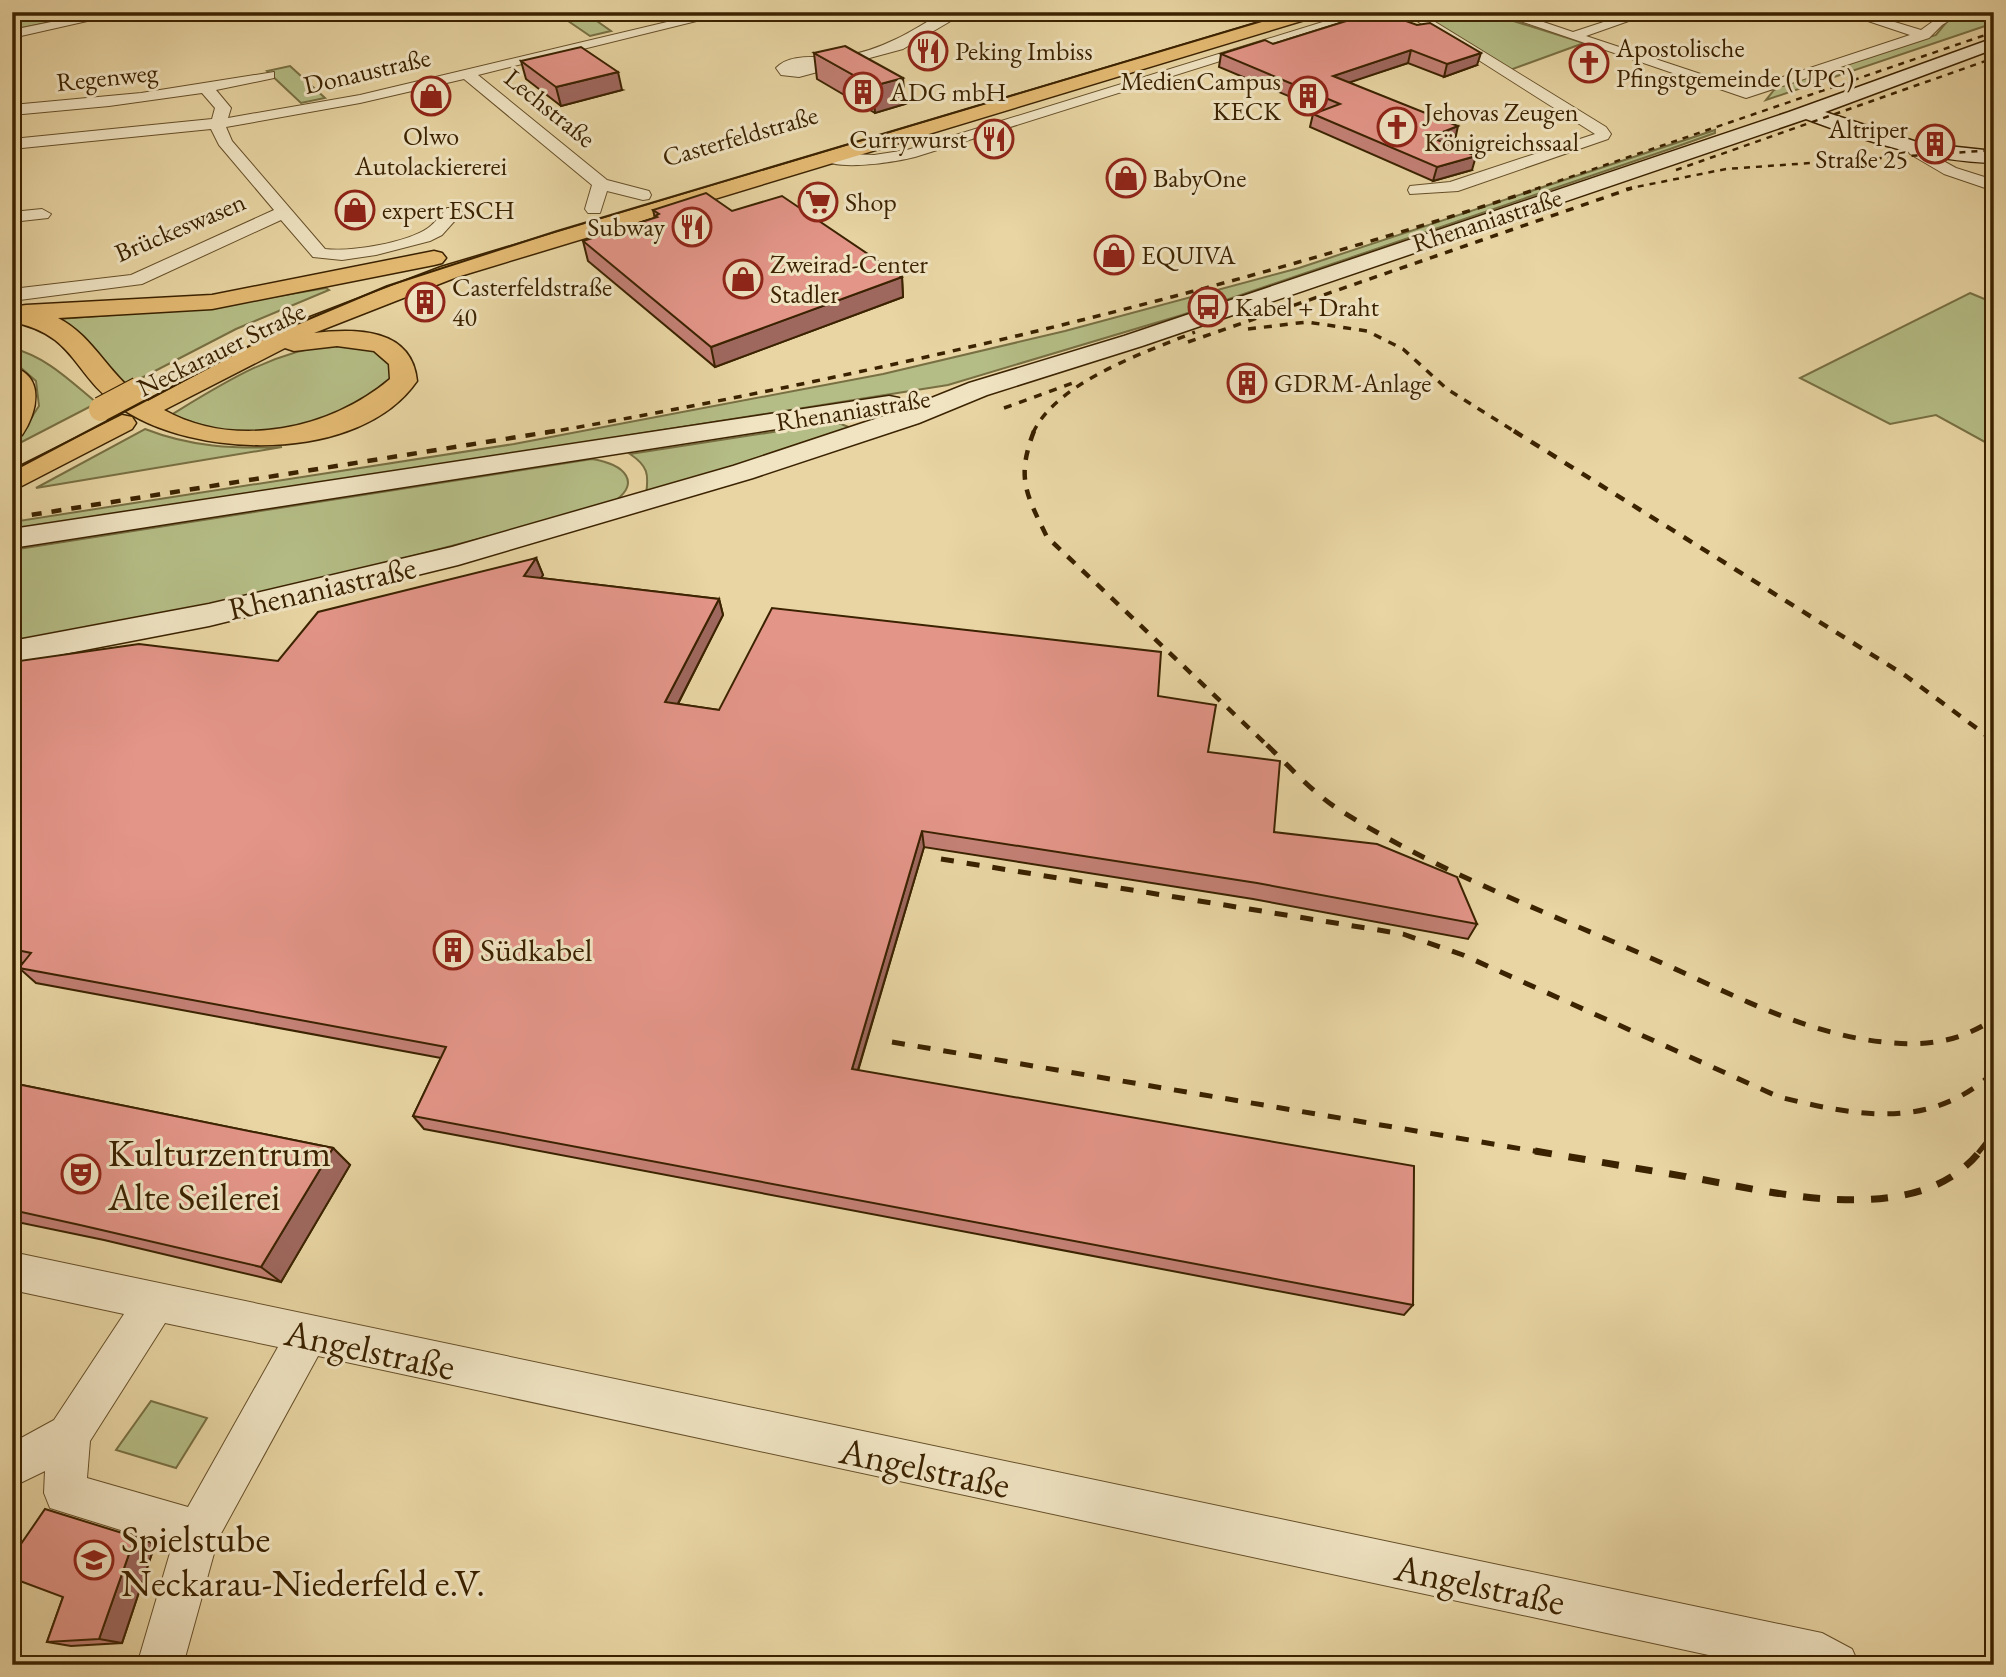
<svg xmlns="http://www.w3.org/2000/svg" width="2006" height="1677" font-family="'EB Garamond',serif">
	<rect width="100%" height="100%" fill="#e8d5a3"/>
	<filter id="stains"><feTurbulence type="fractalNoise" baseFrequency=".00286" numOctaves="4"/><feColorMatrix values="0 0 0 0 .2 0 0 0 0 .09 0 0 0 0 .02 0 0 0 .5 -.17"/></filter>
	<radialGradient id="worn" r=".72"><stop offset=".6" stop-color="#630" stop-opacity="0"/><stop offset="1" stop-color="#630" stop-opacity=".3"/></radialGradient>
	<!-- green -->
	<g fill="#b5bd86" stroke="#787043" stroke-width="2">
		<path d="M12,12H103L12,30Z"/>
		<path d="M555,12H584L611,31L590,36Z"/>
		<path d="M1416,12H1485L1584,43L1510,70Z"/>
		<path d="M1970,12H1994V23L1766,100L1774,90L1786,84L1936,35L1949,19Z"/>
		<path d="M290,66L325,98L301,103L267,71Z"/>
		<path d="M1715,130V133L1670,149L1182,315L948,385L12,533V522L514,444L883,374L1065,331L1299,268Z"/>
		<path d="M326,288L329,290L236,329L126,386L111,375L66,323L59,319L214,307Z"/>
		<path d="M1970,293L1994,303V447L1936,415L1890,424L1800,378Z"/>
		<path d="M337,344L373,348L388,357L394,383L346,419L258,434L217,430L171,415C225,382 273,351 337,344Z"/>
		<path d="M12,348C47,357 70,381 97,403L12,447L39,406L36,381L12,360Z"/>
		<path d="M831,420L851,428L646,495C649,474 648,466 630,454L779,431Z"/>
		<path d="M145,429C191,447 234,449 282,447L36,488Z"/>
		<path d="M592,459C624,464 645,483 609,505L274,592L12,645V550Z"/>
		<path d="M151,1401L207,1418L176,1468L116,1450Z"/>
	</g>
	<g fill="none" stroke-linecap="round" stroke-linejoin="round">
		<defs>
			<g id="street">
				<path d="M100,12H127L12,38V30Z"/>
				<path d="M709,12H733L478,75L607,180L649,191L651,195L649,199L643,200L607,191L600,213H588L585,209L592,185L464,79L360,103L226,127L232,141L325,249C351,252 406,243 428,228C435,223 441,215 447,208H459L462,212L459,216L442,235L430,241L376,255L342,260L313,257L281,220L142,284L12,301V289L131,275L274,210L219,145L211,129L12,149V139L212,119L215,108L202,93L109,106L12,115V105L141,93L274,72V78L216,90L231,108L228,118L360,95Z"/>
				<path d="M943,12H966L903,49L799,77L781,75L776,68C792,51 823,60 844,56C882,50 911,32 943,12Z"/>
				<path d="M1355,12H1376L915,157C895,162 835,172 821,158L829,153L874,155L907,150Z"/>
				<path d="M1403,12H1419L1606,127L1611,134L1608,139L1458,191L1410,194L1408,190L1410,186L1450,182L1595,134Z"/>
				<path d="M1494,12H1514L1573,32L1634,12H1654L1586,36L1746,89L1910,35L1841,12H1862L1921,30L1946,12H1963L1942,25L1929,38L1746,98Z"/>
				<path d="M1916,146L1956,168L1994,180V191L1944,174L1910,154L1908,151Z"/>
				<path d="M42,209L51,214L48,218L12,222V212Z"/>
				<path d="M12,1252L1822,1633L1852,1649L1859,1665H1755L318,1356L218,1539L183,1665H137L172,1546L50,1508L44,1493L45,1471L12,1487V1443L54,1420L124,1314L12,1290ZM165,1323L278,1347L188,1507L87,1478L90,1441Z"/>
			</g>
			<g id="secondary">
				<path d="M1994,38V49L1825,112L1920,143L1994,151V163C1927,161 1868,142 1806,119L1142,346L987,395L919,423L753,478L458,565L209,626L12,664V641L209,604L452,547L733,466L899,411L969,383L1124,336L1789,112Z"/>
				<path d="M889,396L899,398L903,404L899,410L12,548V529Z"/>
			</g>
			<g id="primary">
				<path d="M1293,12H1320L1318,16L457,277L314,333C356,328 412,328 417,381C360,464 192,460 118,406C73,374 75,334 12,322V307L26,305L212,295L434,251L442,253L446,258L442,263L434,265L212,309L58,318C95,336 111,381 148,401L292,324L441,267ZM337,346L374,351L389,364L390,379C331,429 236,450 164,410L285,348L294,351Z"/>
				<path d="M12,367C46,376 37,413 22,435L12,437Z"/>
				<path d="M122,415L132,417L136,423L132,429L12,491V470Z"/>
			</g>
		</defs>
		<!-- street casing -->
		<use href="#street" stroke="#664f29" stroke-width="2"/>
		<!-- secondary casing -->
		<use href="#secondary" stroke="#3b2200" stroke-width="3"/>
		<!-- primary casing -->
		<use href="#primary" stroke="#3b2200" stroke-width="3"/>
		<!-- street -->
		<use href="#street" fill="#f0e4c3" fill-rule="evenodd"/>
		<!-- secondary -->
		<use href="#secondary" fill="#f0e4c3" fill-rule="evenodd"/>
		<!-- primary -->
		<use href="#primary" fill="#e4ba72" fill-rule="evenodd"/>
		<!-- tram -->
		<path stroke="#3b2200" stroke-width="2" d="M12,471L266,337L387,286L557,231L1292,12"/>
		<!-- rail-far4 -->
		<g stroke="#3b2200" stroke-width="2.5" stroke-dasharray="6 6" stroke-linecap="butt">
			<path d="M1676,170L1994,58"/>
			<path d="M1535,189L1994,32"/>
			<path d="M1626,189L1726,169L1994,150"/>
		</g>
		<!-- rail-far3 -->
		<g stroke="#3b2200" stroke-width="3.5" stroke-dasharray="8 8" stroke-linecap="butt">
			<path d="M1248,329L1307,322L1367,331L1403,349L1447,389L1517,433"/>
			<path d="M1188,342L1632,188"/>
			<path d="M1004,408L1073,383"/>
			<path d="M545,433C883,374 1215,295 1540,188"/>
			<path d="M1033,433C1056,382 1146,352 1195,332"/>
		</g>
		<!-- rail-far2 -->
		<g stroke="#3b2200" stroke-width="4.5" stroke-dasharray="10 10" stroke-linecap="butt">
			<path d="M1034,431C1016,478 1026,494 1047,537L1269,747"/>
			<path d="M1514,431L1906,676L1994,741"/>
			<path d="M12,518L555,431"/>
		</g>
		<!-- rail-far1 -->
		<g stroke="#3b2200" stroke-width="5" stroke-dasharray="13 13" stroke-linecap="butt">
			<path d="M1267,745C1290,767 1312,792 1338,809C1434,870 1541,910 1644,955C1723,989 1806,1037 1894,1043C1932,1046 1962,1040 1994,1019"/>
			<path d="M941,859L1403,934L1463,955L1779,1097C1857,1116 1930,1131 1994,1072"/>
			<path d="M892,1042L1546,1153"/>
			<path d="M1978,1153L1994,1133"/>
		</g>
		<!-- rail -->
		<path stroke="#3b2200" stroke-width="7" stroke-dasharray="17 17" stroke-linecap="butt" d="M1535,1151C1588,1160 1641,1169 1694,1178C1777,1193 1918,1230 1980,1151"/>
		<defs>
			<path id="primary-bridge" d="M101,409L139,389"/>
		</defs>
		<!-- primary-bridge casing -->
		<use href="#primary-bridge" stroke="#3b2200" stroke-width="26" stroke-linecap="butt"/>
		<!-- primary-bridge -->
		<use href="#primary-bridge" stroke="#e4ba72" stroke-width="24"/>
	</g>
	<!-- wall -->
	<g fill="#c38075" stroke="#3b2200" stroke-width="2">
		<path d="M1375,12L1477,65L1444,77L1408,63L1349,82L1455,140L1445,144L1472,170L1433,181L1310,127L1313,114L1322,110L1219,67L1221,54L1273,44Z"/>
		<path d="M814,53L905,104L875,113L817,79Z"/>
		<path d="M521,61L622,90L561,106L526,79Z"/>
		<path d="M653,210L732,211L902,277L903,297L715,367L588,261L583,241L655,218Z"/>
		<path d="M536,558L543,575L540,578L719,599L723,615L678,704L719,710L1158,696L1208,752L1274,832L1477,924L1468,939L1253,899L924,847L858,1071L1413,1305L1404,1315L424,1129L413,1116L441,1058L36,983L19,968L23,963L12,961V662L278,661Z"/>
		<path d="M12,1083L333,1148L350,1165L281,1282L104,1240L12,1221Z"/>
		<path d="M155,1544L122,1643L71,1646L47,1642L63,1597Z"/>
	</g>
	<!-- shaded-wall -->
	<g fill="#9f685f" stroke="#3b2200" stroke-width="2">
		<path d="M1411,50L1408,63L1330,89L1333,76Z"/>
		<path d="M1481,53L1477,65L1444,77L1447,64Z"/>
		<path d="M618,72L622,90L561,106L556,87Z"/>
		<path d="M903,78L905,104L875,113L873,86Z"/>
		<path d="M1458,126L1455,140L1427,151L1430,137Z"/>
		<path d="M1476,156L1472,170L1433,181L1437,167Z"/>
		<path d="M902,277L903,297L715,367L711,347Z"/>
		<path d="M536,558L543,575L530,593L524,576Z"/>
		<path d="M719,599L723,615L670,719L665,702Z"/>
		<path d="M922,831L924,847L854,1083L852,1069Z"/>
		<path d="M333,1148L350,1165L281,1282L261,1267Z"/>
		<path d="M135,1537L155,1544L122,1643L99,1639Z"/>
	</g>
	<!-- building -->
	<g fill="#e39588" stroke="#3b2200" stroke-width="2">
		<path d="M1375,12H1381L1417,25L1430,23L1481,53L1447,64L1411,50L1333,76L1458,126L1430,137L1476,156L1437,167L1313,114L1340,104L1221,54L1265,40L1273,44Z"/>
		<path d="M845,46L903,78L873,86L814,53Z"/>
		<path d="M581,47L618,72L556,87L521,61Z"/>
		<path d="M706,193L732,211L782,196L902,277L711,347L583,241L657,217L655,216L659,214L653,210Z"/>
		<path d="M536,558L524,576L719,599L665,702L719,710L772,608L1161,652L1158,696L1216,705L1208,752L1280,761L1274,832L1377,844L1457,877L1477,924L1257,883L922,831L852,1069L1414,1166L1413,1305L413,1116L446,1047L19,968L31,953L12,949V662L139,644L278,661L318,612Z"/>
		<path d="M12,1083L333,1148L261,1267L80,1225L12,1210Z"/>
		<path d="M45,1509L135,1537L99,1639L47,1642L63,1597L12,1578V1557Z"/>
	</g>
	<!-- icons -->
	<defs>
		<symbol id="restaurant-ring" viewBox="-11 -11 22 22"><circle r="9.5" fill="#f0e4c3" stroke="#8f2418" stroke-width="1.5"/><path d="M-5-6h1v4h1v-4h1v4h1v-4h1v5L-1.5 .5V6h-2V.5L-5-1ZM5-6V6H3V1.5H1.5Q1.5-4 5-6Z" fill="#8f2418"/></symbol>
		<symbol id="church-ring" viewBox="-11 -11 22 22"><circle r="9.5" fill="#f0e4c3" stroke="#8f2418" stroke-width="1.5"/><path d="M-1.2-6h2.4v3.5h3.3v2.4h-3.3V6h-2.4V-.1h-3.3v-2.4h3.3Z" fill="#8f2418"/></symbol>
		<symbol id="building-ring" viewBox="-11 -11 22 22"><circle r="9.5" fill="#f0e4c3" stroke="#8f2418" stroke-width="1.5"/><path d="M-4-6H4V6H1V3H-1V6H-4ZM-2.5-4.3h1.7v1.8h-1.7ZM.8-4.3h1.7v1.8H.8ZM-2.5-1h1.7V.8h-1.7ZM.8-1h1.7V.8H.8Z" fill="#8f2418"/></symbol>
		<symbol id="shop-ring" viewBox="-11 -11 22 22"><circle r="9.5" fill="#f0e4c3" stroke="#8f2418" stroke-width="1.5"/><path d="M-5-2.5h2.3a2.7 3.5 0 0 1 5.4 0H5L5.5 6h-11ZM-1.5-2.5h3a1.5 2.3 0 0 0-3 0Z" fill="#8f2418"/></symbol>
		<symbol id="supermarket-ring" viewBox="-11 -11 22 22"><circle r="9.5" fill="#f0e4c3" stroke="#8f2418" stroke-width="1.5"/><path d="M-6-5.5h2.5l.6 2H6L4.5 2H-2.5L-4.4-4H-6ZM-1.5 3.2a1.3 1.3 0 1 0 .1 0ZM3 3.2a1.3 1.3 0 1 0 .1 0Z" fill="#8f2418"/></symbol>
		<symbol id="bus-ring" viewBox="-11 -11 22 22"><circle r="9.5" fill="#f0e4c3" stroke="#8f2418" stroke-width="1.5"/><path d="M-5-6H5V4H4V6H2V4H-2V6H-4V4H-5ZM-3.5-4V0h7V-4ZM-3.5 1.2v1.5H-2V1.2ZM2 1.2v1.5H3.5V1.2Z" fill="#8f2418"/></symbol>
		<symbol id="theatre-ring" viewBox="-11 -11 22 22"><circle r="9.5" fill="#f0e4c3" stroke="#8f2418" stroke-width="1.5"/><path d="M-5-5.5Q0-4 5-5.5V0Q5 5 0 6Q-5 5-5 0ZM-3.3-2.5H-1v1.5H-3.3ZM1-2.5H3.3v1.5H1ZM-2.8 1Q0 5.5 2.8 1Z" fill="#8f2418"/></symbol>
		<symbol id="school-ring" viewBox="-11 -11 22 22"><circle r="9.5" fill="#f0e4c3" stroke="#8f2418" stroke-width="1.5"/><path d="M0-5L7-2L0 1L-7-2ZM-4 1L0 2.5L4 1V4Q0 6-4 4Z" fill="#8f2418"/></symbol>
	</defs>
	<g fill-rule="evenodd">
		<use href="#restaurant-ring" x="906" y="29" width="44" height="44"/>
		<use href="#church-ring" x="1567" y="41" width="44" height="44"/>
		<use href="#building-ring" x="841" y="70" width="44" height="44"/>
		<use href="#shop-ring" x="409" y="74" width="44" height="44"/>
		<use href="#building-ring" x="1286" y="74" width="44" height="44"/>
		<use href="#church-ring" x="1375" y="105" width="44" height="44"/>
		<use href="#restaurant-ring" x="972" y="117" width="44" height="44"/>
		<use href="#building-ring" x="1913" y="122" width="44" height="44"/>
		<use href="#shop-ring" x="1104" y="156" width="44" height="44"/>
		<use href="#supermarket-ring" x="796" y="180" width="44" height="44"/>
		<use href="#shop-ring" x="333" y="188" width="44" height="44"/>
		<use href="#restaurant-ring" x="670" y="205" width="44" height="44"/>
		<use href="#shop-ring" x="1092" y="233" width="44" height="44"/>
		<use href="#shop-ring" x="721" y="257" width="44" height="44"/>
		<use href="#building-ring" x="403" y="280" width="44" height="44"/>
		<use href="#bus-ring" x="1186" y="285" width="44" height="44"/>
		<use href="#building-ring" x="1225" y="361" width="44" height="44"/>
		<use href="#building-ring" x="431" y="928" width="44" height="44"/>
		<use href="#theatre-ring" x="59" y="1152" width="44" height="44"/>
		<use href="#school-ring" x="72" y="1538" width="44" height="44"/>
	</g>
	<g text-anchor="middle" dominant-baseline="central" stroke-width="6" stroke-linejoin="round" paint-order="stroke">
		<!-- far-poi labels -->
		<g font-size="26" fill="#3b2200" stroke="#f0e4c3" text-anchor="start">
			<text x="1616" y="48">Apostolische<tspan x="1616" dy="30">Pfingstgemeinde (UPC)</tspan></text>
			<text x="955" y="51">Peking Imbiss</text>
			<text x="1281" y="81" text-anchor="end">MedienCampus<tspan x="1281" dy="30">KECK</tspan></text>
			<text x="890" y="92">ADG mbH</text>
			<text x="1424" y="112">Jehovas Zeugen<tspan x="1424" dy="30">Königreichssaal</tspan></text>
			<text x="1908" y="129" text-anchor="end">Altriper<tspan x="1908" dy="30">Straße 25</tspan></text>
			<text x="431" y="136" text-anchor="middle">Olwo<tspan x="431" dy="30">Autolackiererei</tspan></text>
			<text x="967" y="139" text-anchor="end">Currywurst</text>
			<text x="1153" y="178">BabyOne</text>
			<text x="845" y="202">Shop</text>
			<text x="382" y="210">expert ESCH</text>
			<text x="665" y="227" text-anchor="end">Subway</text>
			<text x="1141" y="255">EQUIVA</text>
			<text x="770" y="264">Zweirad-Center<tspan x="770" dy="30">Stadler</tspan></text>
			<text x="452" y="287">Casterfeldstraße<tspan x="452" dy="30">40</tspan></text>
			<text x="1235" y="307">Kabel + Draht</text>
			<text x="1274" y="383">GDRM-Anlage</text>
		</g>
		<!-- far-street labels -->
		<g font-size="26" fill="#3b2200" stroke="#f0e4c3">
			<text transform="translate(367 71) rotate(-13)">Donaustraße</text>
			<text transform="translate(107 77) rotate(-6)">Regenweg</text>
			<text transform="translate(550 108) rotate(39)">Lechstraße</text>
			<text transform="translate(740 136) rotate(-16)">Casterfeldstraße</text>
			<text transform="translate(1487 220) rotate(-18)">Rhenaniastraße</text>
			<text transform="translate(180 227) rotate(-23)">Brückeswasen</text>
			<text transform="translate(221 349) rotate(-26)">Neckarauer Straße</text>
			<text transform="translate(853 410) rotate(-9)">Rhenaniastraße</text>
		</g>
		<!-- street labels -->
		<g font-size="32" fill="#3b2200" stroke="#f0e4c3">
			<text transform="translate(322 588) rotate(-13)">Rhenaniastraße</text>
		</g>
		<!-- poi labels -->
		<g font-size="32" fill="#3b2200" stroke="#f0e4c3" text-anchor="start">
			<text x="480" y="950">Südkabel</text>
		</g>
		<!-- near-poi labels -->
		<g font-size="38" fill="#3b2200" stroke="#f0e4c3" text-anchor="start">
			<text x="108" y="1152">Kulturzentrum<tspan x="108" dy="44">Alte Seilerei</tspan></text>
			<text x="121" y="1538">Spielstube<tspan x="121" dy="44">Neckarau-Niederfeld e.V.</tspan></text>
		</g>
		<!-- near-street labels -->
		<g font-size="38" fill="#3b2200" stroke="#f0e4c3">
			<text transform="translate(370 1349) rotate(12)">Angelstraße</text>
			<text transform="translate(925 1467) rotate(12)">Angelstraße</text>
			<text transform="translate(1480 1584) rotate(12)">Angelstraße</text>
		</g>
	</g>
	<!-- margin -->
	<rect width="2006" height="1677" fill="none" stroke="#e8d5a3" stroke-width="42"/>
	<rect x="14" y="14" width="1978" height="1649" fill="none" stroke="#3b2200" stroke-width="3.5"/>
	<rect x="21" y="21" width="1964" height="1635" fill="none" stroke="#3b2200" stroke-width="2"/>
	<rect width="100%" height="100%" filter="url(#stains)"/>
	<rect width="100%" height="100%" fill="url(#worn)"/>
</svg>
